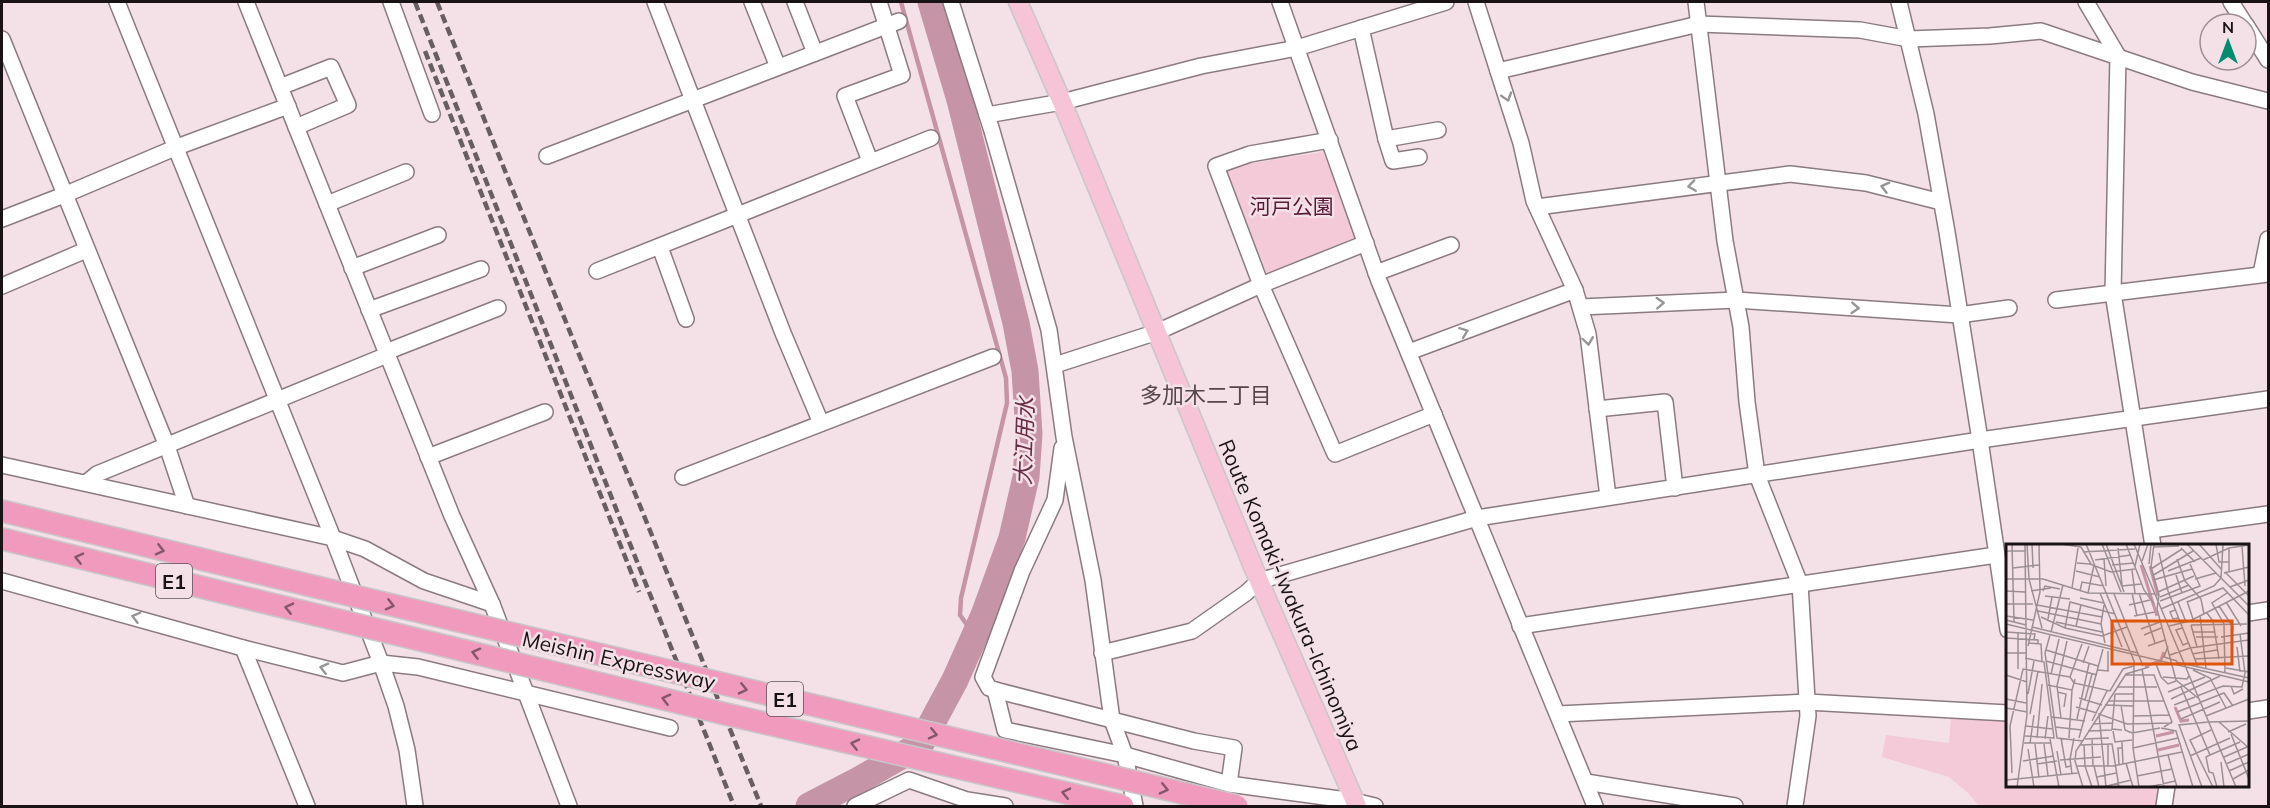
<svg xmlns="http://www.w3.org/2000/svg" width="2270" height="808" font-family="Mulish,'Noto Sans JP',sans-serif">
	<rect width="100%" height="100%" fill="#f3e1e7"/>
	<!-- green -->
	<g fill="#f4c9d8">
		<path d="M1323,152L1356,237L1267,274L1226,170L1252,163Z"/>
		<path d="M1951,716L2007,718L2008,786H2162L2158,806H1979L1968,793L1949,777L1882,757L1886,735L1949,743Z"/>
	</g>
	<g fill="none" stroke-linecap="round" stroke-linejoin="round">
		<!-- stream -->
		<path stroke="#c694a7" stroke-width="4.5" d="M901,2L1006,378L1007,403L961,598L960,615L975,636"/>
		<!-- river -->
		<path stroke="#c694a7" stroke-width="27" d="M809,806L859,780L920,745L955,680L984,615L1012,538L1026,477L1029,434L1025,371L1016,323L960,100L931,2"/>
		<defs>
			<g id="minor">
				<path d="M117,2L333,538L381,663L396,706L407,750L415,806"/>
				<path d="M246,2L452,516L492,604L569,806"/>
				<path d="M391,2L432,114"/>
				<path d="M655,2L783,333L821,423"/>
				<path d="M752,2L778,67"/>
				<path d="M795,2L815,53"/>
				<path d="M951,2L992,131L1049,330L1064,437L1093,580L1112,720L1125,755L1135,806"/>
				<path d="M1280,2L1379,281L1595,806"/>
				<path d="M1476,2L1521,143L1534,201L1575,290L1588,334L1608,497"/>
				<path d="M1696,2L1725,241L1741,327L1747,402L1757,475L1800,584L1808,716L1795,806"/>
				<path d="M1899,2L1926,114L1947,232L1980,440L2008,630"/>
				<path d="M2086,2L2118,56L2113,293L2153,546"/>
				<path d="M2231,2L2245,24"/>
				<path d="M2246,25L2268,60"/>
				<path d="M1361,28L1386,139L1393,161L1419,157"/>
				<path d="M2,39L167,446L187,506"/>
				<path d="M1498,71L1699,24L1860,30L1909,39L1990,36L2041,31L2192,82L2268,101"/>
				<path d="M280,87L331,67L348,105L296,127"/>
				<path d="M987,115L1062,102L1201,66L1297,48L1446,2"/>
				<path d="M1386,139L1438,130"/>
				<path d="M1330,140L1250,154L1216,166L1261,285L1335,454L1434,414"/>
				<path d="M547,156L899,21"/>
				<path d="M870,161L845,96L902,75L879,2"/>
				<path d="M327,204L406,172"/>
				<path d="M1537,207L1790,174L1866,183L1941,202"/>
				<path d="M2,219L64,195L177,147L288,106"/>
				<path d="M660,247L686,319"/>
				<path d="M352,268L438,235"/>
				<path d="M597,271L931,138"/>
				<path d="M1376,273L1451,245"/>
				<path d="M2261,274L2268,239"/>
				<path d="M2,286L86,250"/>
				<path d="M2056,300L2268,274"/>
				<path d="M1581,307L1736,300L1959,315L2009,308"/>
				<path d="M369,310L481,269"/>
				<path d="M386,352L498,308"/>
				<path d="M1409,352L1575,290"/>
				<path d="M1055,365L1157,332L1261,285L1366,243"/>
				<path d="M1597,409L1665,402L1675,488"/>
				<path d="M1062,448L1055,500L1022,571L983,677L989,688L995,690L1194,741L1234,748L1229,784"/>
				<path d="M428,457L545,412"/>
				<path d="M2,465L333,538L365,549L424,581L492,604"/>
				<path d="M683,477L993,357"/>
				<path d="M86,483L97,474L387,355"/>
				<path d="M2151,530L2268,514"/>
				<path d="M2,581L243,648L343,673L381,663L418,667L670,728"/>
				<path d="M2248,613L2268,610"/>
				<path d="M1520,626L1996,555"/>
				<path d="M243,648L307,806"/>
				<path d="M1102,653L1192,631L1246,593L1259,581L1477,518L1980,440L2268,399"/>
				<path d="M995,690L1005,730L1125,755L1229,784L1354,801L1375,806"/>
				<path d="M2248,711L2268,708"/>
				<path d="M1558,714L1807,702L2008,713"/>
				<path d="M1586,782L1735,806"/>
				<path d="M855,806L909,780L967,800L1005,806"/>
				<path d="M2164,806L2167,786"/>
			</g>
			<path id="major" d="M1018,2L1062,102L1259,581L1357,806"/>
			<g id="highway">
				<path d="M2,511L333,591"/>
				<path d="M2,539L346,622"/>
			</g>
		</defs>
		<!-- minor casing -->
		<use href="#minor" stroke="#8b7b80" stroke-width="18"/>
		<!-- major casing -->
		<use href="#major" stroke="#c8c6c7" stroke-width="21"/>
		<!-- highway casing -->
		<use href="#highway" stroke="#c8c6c7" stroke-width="24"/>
		<!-- minor -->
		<use href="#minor" stroke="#fff" stroke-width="15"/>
		<!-- major -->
		<use href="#major" stroke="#f6c3d7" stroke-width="18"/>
		<!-- highway -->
		<use href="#highway" stroke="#f09bbd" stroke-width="21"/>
		<!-- rail -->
		<g stroke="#685e62" stroke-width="4.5" stroke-dasharray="9 4.5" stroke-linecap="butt">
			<path d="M415,2L734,806"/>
			<path d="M437,2L761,806"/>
			<path d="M425,51L639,592"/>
		</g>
		<defs>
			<g id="highway-bridge">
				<path d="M333,591L1237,806"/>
				<path d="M346,622L730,715L1123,806"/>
			</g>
		</defs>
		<!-- highway-bridge casing -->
		<use href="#highway-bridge" stroke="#c8c6c7" stroke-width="24" stroke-linecap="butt"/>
		<!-- highway-bridge -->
		<use href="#highway-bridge" stroke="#f09bbd" stroke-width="21"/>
	</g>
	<!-- one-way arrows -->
	<defs><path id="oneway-chevron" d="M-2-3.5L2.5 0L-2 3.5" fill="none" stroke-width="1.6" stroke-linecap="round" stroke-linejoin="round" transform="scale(1.5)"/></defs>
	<g stroke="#989596">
		<use href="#oneway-chevron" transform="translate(1507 97) rotate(72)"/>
		<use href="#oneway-chevron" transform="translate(1692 186) rotate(172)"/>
		<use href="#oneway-chevron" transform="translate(1885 187) rotate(-165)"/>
		<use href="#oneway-chevron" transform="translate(1660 303) rotate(-3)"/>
		<use href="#oneway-chevron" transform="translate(1855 308) rotate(4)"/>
		<use href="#oneway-chevron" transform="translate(1464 332) rotate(-21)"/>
		<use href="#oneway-chevron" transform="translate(1588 341) rotate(82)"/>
		<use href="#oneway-chevron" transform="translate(136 617) rotate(-165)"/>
		<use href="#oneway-chevron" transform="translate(324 668) rotate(-166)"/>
	</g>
	<g stroke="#84576a">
		<use href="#oneway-chevron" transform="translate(160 550) rotate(14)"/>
		<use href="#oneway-chevron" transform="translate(79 558) rotate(-167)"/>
		<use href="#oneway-chevron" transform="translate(390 605) rotate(14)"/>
		<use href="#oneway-chevron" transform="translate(289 608) rotate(-167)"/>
		<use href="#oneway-chevron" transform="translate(476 653) rotate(-166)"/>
		<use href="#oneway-chevron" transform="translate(743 689) rotate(13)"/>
		<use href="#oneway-chevron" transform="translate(666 699) rotate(-166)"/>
		<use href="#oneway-chevron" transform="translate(933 734) rotate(13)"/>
		<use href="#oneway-chevron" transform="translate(855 744) rotate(-167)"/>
		<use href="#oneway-chevron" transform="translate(1164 789) rotate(13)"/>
		<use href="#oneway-chevron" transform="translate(1066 793) rotate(-167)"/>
	</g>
	<g text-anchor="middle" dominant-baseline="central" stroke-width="5" stroke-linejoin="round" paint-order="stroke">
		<!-- shield labels -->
		<g fill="#f3e1e7" stroke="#5a5155" stroke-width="1.5">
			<rect x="156" y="564" width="36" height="34" rx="4.5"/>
			<rect x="767" y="682" width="36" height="34" rx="4.5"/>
		</g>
		<g font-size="20" font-weight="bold" fill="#191316">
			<text x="174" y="581">E1</text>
			<text x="785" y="699">E1</text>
		</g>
		<!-- park labels -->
		<g font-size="21" fill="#561a37" stroke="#f3e1e7">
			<text x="1292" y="206">河戸公園</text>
		</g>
		<!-- street labels -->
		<g font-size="21" fill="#191316" stroke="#f3e1e7">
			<text transform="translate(1291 595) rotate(67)">Route Komaki-Iwakura-Ichinomiya</text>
			<text transform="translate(619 660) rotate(13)">Meishin Expressway</text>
		</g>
		<!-- neighbourhood labels -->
		<g font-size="22" fill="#55464c" stroke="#f3e1e7">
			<text x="1206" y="395">多加木二丁目</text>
		</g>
		<!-- water labels -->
		<g font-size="22" font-style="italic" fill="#692c47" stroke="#f3e1e7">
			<text transform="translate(1024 441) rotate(-88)">大江用水</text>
		</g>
	</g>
	<!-- overview -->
	<g transform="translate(2006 544)">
		<rect width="243" height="243" fill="#f3e1e7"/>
		<path fill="none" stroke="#c694a7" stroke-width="3" d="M135,21L151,72M144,22L152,52M139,123L155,116L158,108M169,163L175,177L183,176M150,192L168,188M152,206L173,201"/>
		<path fill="none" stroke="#9c8f93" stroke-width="1.5" d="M6,0L8,78M21,0L23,35L36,84M26,0L27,24M55,0L75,3L85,20M80,0L128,117L127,204L133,243M96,0L115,48M100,0L118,48M120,0L138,46L148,60M128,0L230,243M148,0L145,23L153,51L151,65L170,136L192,154M181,0L243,62M193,0L216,26M210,0L213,18H223M236,2L239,42M147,3L173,2M112,4L116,41M175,4L189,18M0,7H19M77,8L129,5M153,9L162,47L192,123M98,15L100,42M171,15L179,37L195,55L198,70M89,16L125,11M197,16L223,4L243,1M136,17L142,0M71,19L84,20L105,28L129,25M143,20L145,0M106,21L128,19M129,22L134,0M7,24L33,21M145,25L176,5M126,26L129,49M70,27L94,33M162,27L195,14M223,27V4M219,28L243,52M218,29L243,23M170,31L176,49M146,32L187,7M215,34L217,0M0,35H37L82,49L149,50M189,35L210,29M147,36L186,25M116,42L135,40M224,43L243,36M66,44L72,4M0,47L19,48M25,47L45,44M37,47L39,42L54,45M74,47L76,38L98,42M152,48L188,32M82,49L88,21M94,49L116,103M126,49L131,72M133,49L149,99M108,50L137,122M39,52L64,55M154,53L183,41M74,54L98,59M154,57L194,42L184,20M181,57L187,75M172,58L180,78M181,58L217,44L243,71M220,58L235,82M0,60H27M31,61L96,73M98,61L95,80L99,99M123,61L144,56M213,62L227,83L226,91M155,65L208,42L215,34M169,66L164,68L167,75L172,74M32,67L95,80M201,69L207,77L213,115M194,71L200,125M0,72L27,76M128,72L149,68M35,73L59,84L96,92L121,83M42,75L46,53M0,76L20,81M50,78L96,88M0,80L243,138M185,81L241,80M185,81L191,103M70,82L75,61M163,82L184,77L243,47M26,83L132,109M59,84L64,58L109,70M176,84L170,86L177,101L182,99M135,85L154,78M0,88L29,90L28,95M45,88L57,41M187,88H209M44,91L39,109L51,194L77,197M138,91L155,84M190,93H212M215,93L243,89M0,94L32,96V100M22,99L35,100L36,118M22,102L34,48L33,0M142,102L159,96M162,102L158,113L171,117M231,103L234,128M40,106L92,122M0,109H20M186,110L211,106M164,111L184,104L243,96M19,114L38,118L48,194L19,192M188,115L243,112M40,117L91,131M170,118L243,134M77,119L83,102M156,119L150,120L155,133L162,140L170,137M220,124L243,128M12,125V88M136,125L158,243M92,126L102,127V107M187,126L204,134L220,164M219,129L218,80L206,59L221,49M45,130L53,95M0,131L21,138M119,131H148L158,157M157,133L181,135L183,132M69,135L68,139L104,147L117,125L128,122M42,141L66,146L63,194M225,142L228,150L237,145M111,143H151M175,143L204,211L200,213L203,228L207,229L211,243M66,146L68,139L64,133L76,100M51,148L60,150L58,163M162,148L199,133M22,150L28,117M109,150L106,185L116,186M109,150H128M191,152L217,142L236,143L239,129L234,90M73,154L96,161M0,155L20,159M165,155L214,132M79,156L86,130M102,157H158L166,178L158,183M195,158L218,149L227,162M99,161L127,162M115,161L119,186L126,189M168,161L189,153M70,163L91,169M0,164L21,168M171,168L194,159M24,170L32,127M127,172L163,171M200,172L243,155M46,173L79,177M55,174L51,142L61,97M71,175L83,120M175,175L214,158M86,177L101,147M202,178L243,177M213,178L243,204M87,180L106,179M20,182L47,185M49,183L76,186M155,184L170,187L187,243M205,186L184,196L207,243M82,187L106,186M107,187L109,198L126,196M222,188L240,180M126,189L154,184M225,190L243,235M31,194L36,140M55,194L60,223L65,222M73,194L97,105M39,195L42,172M44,195L53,243M79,195L103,194M86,195L87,222M116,198L117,220M18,199H45M24,199L28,171M29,200L33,234M38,200L42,232M102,200H106L113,243M74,201L102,200V222M78,201L79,222L86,243M127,204L172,194M22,205L28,243M51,207L55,231M162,211L171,243M204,211L234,198M184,212L224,194M218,213L241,203M54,216L95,213M17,217L48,212M215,218L218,243M120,219L127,243M31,220L51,217M220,220L243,210M113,221L112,204H116M70,222H107L176,208M88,222L93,243M223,227L243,218M6,229L4,182L17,125L64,133M66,230L64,215L68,194M131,232L166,225M91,233L110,229M227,235L243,226M0,236L72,229M11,243L21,171L19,0M77,243L69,217L70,207L120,130L143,123M97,243L125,236M100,243L93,170L121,180L166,179M143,243L169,237M196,243L173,181L202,178"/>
		<path fill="#de560c" fill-opacity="0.15" stroke="#de560c" stroke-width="3" d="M106,77H226V120H106Z"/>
		<rect width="243" height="243" fill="none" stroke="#191316" stroke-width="3"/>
	</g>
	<!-- border -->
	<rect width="2270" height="808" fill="none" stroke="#191316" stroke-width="6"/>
	<!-- north arrow -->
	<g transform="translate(2228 42)"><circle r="28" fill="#f3e1e7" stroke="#9c8f93" stroke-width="1.5"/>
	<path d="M0-4.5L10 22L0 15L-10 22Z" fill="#048c73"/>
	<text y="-9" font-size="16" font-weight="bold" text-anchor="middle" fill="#191316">N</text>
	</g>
</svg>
